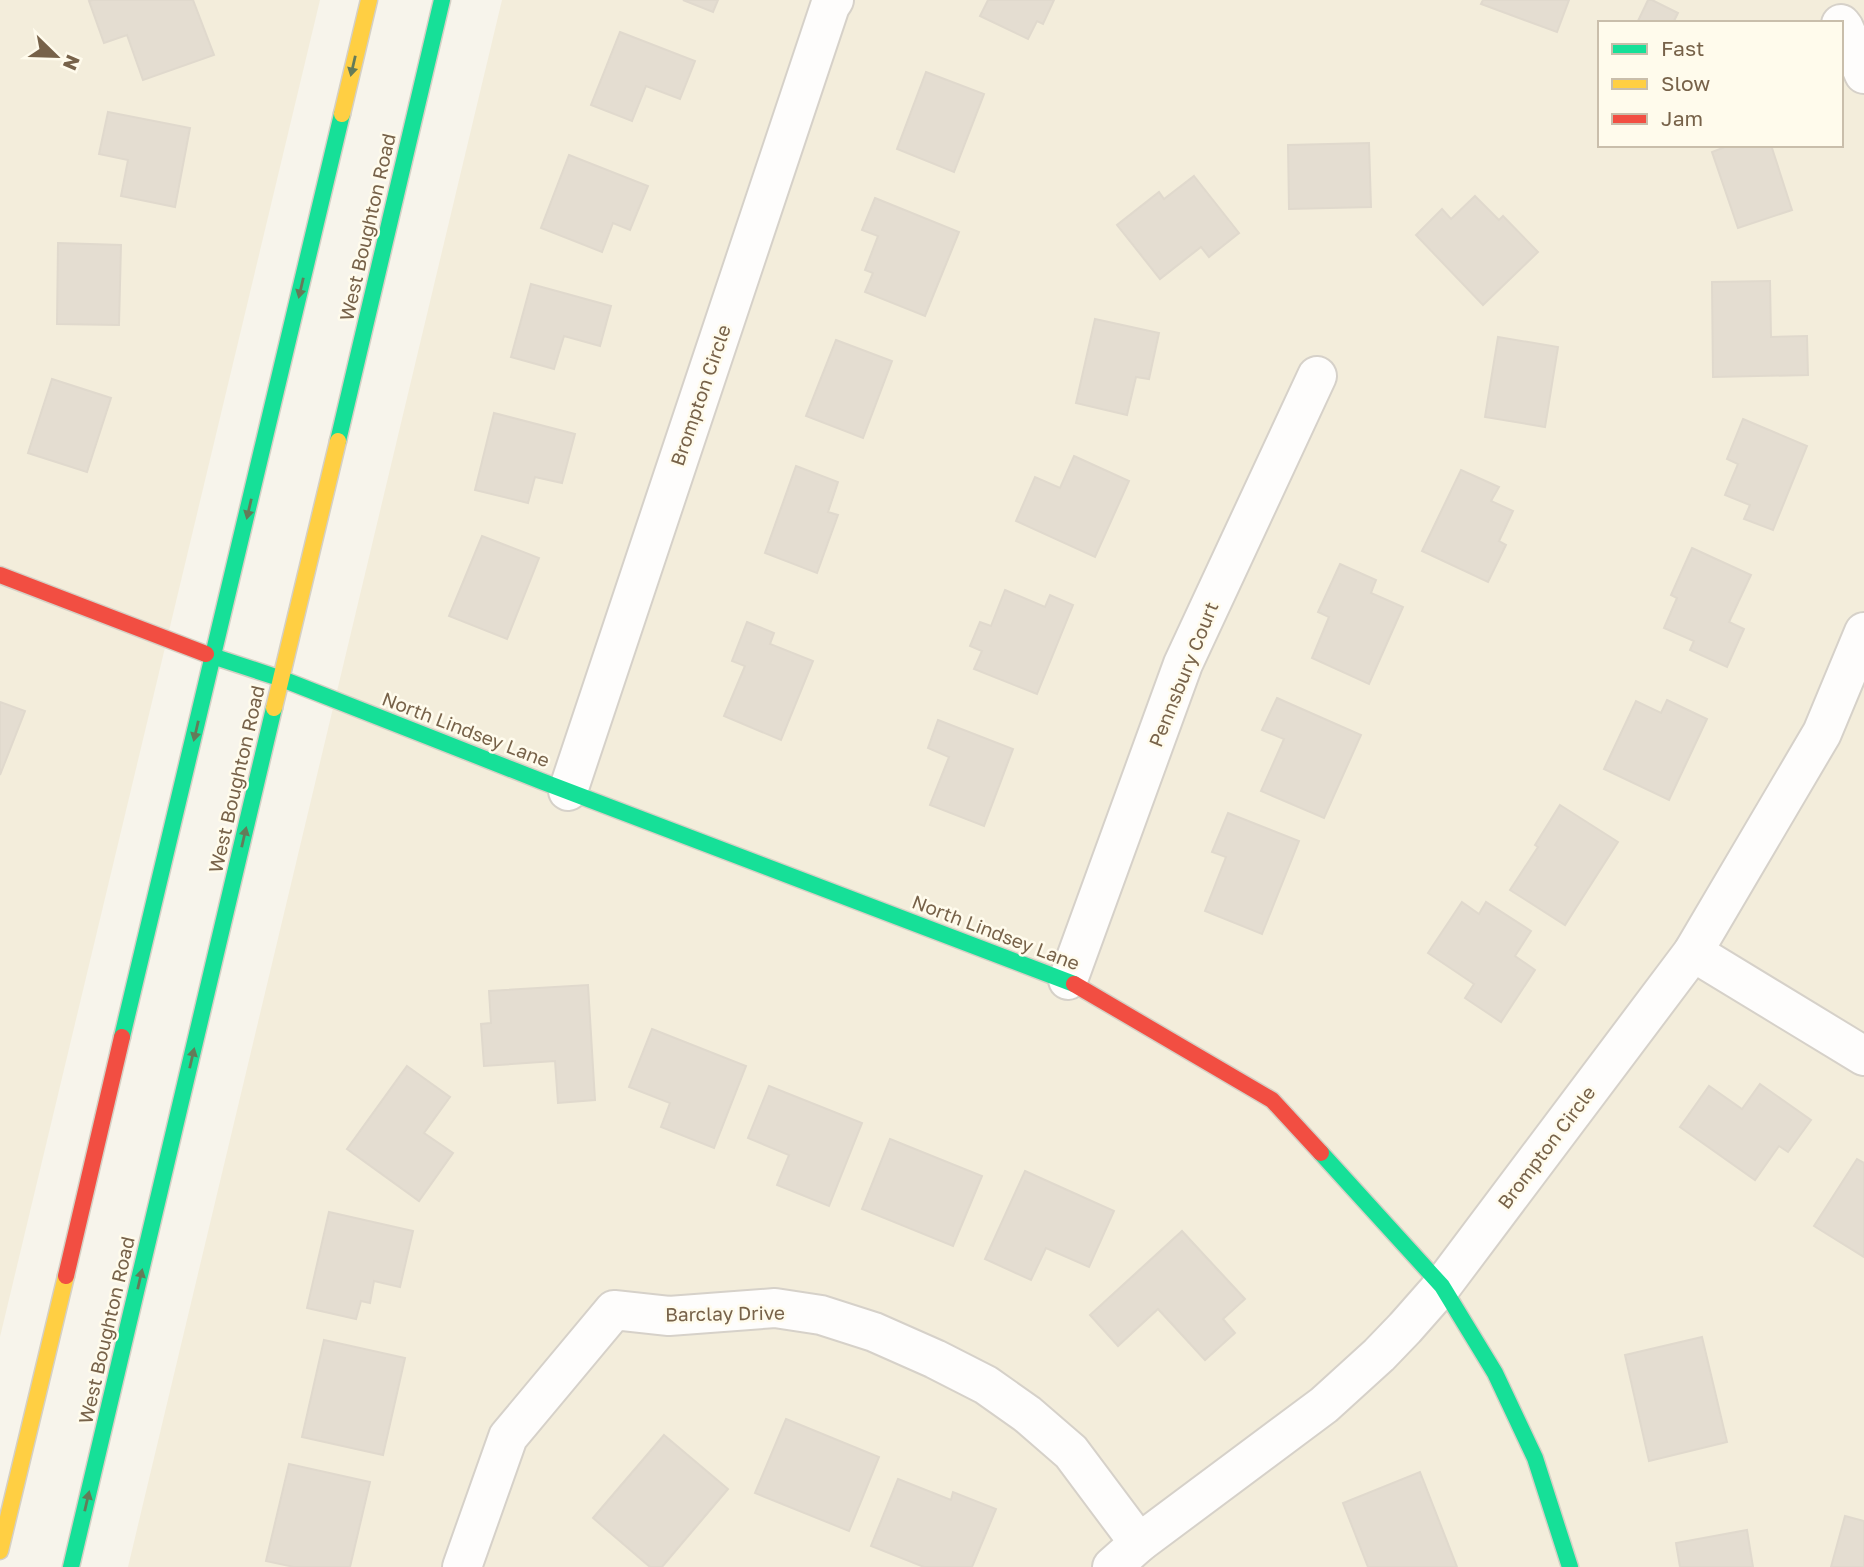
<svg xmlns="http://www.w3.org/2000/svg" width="1864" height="1567" font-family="'Golos Text',sans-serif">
	<rect width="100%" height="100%" fill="#f7f4eb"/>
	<!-- residential -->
	<g fill="#f3eddb" fill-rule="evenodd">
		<path d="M0,0H320L0,1337Z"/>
		<path d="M502,0H1864V1567H128ZM1600,23H1841V145H1600Z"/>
	</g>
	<!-- building -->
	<g fill="#e4ddd1" stroke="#e0d9cd" stroke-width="2">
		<path d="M93,0H193L214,55L143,80L127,35L104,43L89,1Z"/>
		<path d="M683,0H718L713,12Z"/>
		<path d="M988,0H1054L1043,24L1037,21L1028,39L980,16Z"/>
		<path d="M1483,0H1569L1557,32L1481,4Z"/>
		<path d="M1648,0H1652L1678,13L1673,23H1637Z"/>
		<path d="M620,32L695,61L680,99L646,86L632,121L591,105Z"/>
		<path d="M926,72L984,94L954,172L897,149Z"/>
		<path d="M108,112L190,128L175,207L121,196L128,160L99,154Z"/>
		<path d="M1369,143L1371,207L1289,209L1288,145Z"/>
		<path d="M1730,145H1771L1792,210L1738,228L1712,152Z"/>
		<path d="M569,155L648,186L630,230L613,223L602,252L541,228Z"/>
		<path d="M1194,176L1239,233L1209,257L1201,247L1160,279L1117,225L1159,192L1164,199Z"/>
		<path d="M1475,196L1499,220L1503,216L1538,252L1483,305L1416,235L1442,209L1451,219Z"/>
		<path d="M875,198L959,232L925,316L865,292L873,273L865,270L878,236L862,230Z"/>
		<path d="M58,243L121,245L119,325L57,324Z"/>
		<path d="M1770,281L1771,337L1807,336L1808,375L1713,377L1712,282Z"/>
		<path d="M531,284L611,306L600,346L564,336L554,369L511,357Z"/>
		<path d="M1095,319L1159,333L1149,379L1136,377L1127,415L1076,403Z"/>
		<path d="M1498,337L1558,347L1545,427L1485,417Z"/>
		<path d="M836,340L892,361L863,438L806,416Z"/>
		<path d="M52,379L111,398L87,472L28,453Z"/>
		<path d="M494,413L575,434L562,483L535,477L528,503L475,490Z"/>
		<path d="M1743,419L1807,446L1773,530L1744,519L1750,505L1725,495L1738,464L1727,459Z"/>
		<path d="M1074,456L1129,481L1095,557L1016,521L1035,477L1060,488Z"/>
		<path d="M796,466L838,482L828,512L838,515L817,573L765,553Z"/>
		<path d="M1461,470L1499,487L1491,501L1513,511L1499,541L1506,545L1488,582L1422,551Z"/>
		<path d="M482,536L539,558L507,639L449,616Z"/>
		<path d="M1692,548L1751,575L1729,622L1744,629L1727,667L1690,650L1694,641L1664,628L1677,598L1671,595Z"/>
		<path d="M1340,564L1376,580L1371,593L1403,607L1369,684L1312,658L1329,617L1318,612Z"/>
		<path d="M1005,590L1045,607L1050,595L1073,605L1037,694L974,669L982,651L970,646L980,622L991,626Z"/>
		<path d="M747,622L774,633L770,644L813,661L781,740L724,716L745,666L732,661Z"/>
		<path d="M1277,698L1361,735L1324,818L1261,791L1284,739L1262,730Z"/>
		<path d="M1667,700L1707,719L1669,800L1604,769L1636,701L1661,713Z"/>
		<path d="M0,702L25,711L0,775Z"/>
		<path d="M938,720L1013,749L984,826L930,805L949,757L928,748Z"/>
		<path d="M1560,805L1618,842L1565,925L1510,890L1538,847L1535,845Z"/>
		<path d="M1228,813L1299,841L1262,934L1205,911L1226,857L1212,852Z"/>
		<path d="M1462,902L1479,914L1486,902L1531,931L1515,956L1535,970L1501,1022L1465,998L1474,984L1428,953Z"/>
		<path d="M588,985L595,1100L558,1103L555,1061L484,1066L481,1024L491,1023L489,991Z"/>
		<path d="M652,1029L746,1066L714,1148L661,1127L670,1103L629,1087Z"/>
		<path d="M407,1066L450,1097L424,1133L453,1153L419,1201L347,1149Z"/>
		<path d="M1760,1084L1811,1120L1788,1152L1779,1146L1755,1180L1680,1127L1709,1086L1742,1109Z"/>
		<path d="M769,1086L862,1123L829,1206L777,1185L789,1155L748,1138Z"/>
		<path d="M890,1139L982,1176L953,1246L862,1209Z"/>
		<path d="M1857,1159L1864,1163V1257L1814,1226Z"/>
		<path d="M1025,1171L1114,1211L1089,1267L1046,1248L1031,1280L985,1259Z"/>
		<path d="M329,1212L413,1231L400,1287L374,1281L370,1303L361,1301L356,1319L307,1308Z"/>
		<path d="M1182,1231L1245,1299L1223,1319L1235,1333L1205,1360L1158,1309L1118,1346L1090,1315Z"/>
		<path d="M1702,1337L1727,1442L1649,1461L1625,1355Z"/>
		<path d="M324,1340L405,1358L383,1455L302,1437Z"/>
		<path d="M786,1419L879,1457L849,1531L755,1493Z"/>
		<path d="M664,1435L728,1489L662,1567H650L593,1518Z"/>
		<path d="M289,1464L370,1482L350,1567H294L266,1561Z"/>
		<path d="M1420,1472L1457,1567H1368L1343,1503Z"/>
		<path d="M898,1479L951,1500L953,1492L996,1509L972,1567H924L871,1546Z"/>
		<path d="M1845,1516L1864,1521V1567H1831Z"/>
		<path d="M1747,1530L1753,1567H1680L1676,1543Z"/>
	</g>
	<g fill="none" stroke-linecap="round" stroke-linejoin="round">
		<defs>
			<g id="street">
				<path d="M1841,24L1844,28L1864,74"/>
				<path d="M568,791L830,6L834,0"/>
				<path d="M1693,952L1864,1056"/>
				<path d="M1068,980L1183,664L1317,376"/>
				<path d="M462,1567L508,1437L614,1310L669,1316L775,1308L821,1315L874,1332L935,1359L986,1385L1027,1414L1071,1452L1139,1543"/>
				<path d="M1112,1567L1139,1543L1324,1405L1379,1355L1405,1328L1442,1286L1693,952L1822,733L1864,632"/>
			</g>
			<g id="fast">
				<path d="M338,441L442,0"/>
				<path d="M206,654L282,679L541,781L1074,984"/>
				<path d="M122,1037L342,114"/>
				<path d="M1321,1153L1442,1286L1495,1373L1535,1458L1570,1567"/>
				<path d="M71,1567L274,708"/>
			</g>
			<g id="slow">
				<path d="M342,114L369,0"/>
				<path d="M274,708L338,441"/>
				<path d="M0,1551L66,1276"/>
			</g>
			<g id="jam">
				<path d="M0,575L206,654"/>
				<path d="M1074,984L1272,1100L1321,1153"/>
				<path d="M66,1276L122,1037"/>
			</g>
		</defs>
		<!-- street casing -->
		<use href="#street" stroke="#d6d1c9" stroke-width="42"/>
		<!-- fast casing -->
		<use href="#fast" stroke="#d5d0c5" stroke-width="19"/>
		<!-- slow casing -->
		<use href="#slow" stroke="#d5d0c5" stroke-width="19"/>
		<!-- jam casing -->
		<use href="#jam" stroke="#d5d0c5" stroke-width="19"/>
		<!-- street -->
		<use href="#street" stroke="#fefdfc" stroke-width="38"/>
		<!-- fast -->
		<use href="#fast" stroke="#16e098" stroke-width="16"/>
		<!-- slow -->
		<use href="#slow" stroke="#ffcf43" stroke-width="16"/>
		<!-- jam -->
		<use href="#jam" stroke="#f24e42" stroke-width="16"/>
	</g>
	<!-- one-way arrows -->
	<defs><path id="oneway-solid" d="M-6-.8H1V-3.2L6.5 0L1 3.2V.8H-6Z" transform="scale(1.75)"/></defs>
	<g fill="#647b59">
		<use href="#oneway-solid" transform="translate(353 66) rotate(103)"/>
		<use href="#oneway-solid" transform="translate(301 288) rotate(103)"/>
		<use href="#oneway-solid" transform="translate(249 509) rotate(103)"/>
		<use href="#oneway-solid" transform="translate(196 731) rotate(103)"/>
		<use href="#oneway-solid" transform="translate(244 837) rotate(-77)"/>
		<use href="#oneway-solid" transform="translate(192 1058) rotate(-77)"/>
		<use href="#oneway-solid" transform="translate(140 1279) rotate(-77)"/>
		<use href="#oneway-solid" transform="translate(87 1501) rotate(-77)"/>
	</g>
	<g text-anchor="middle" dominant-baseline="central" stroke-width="5" stroke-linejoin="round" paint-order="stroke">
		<!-- street labels -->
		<g font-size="19" fill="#776249" stroke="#fffbec">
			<text transform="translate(367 227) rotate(-77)">West Boughton Road</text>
			<text transform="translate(700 395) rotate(-71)">Brompton Circle</text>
			<text transform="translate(1183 674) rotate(-68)">Pennsbury Court</text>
			<text transform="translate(466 729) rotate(21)">North Lindsey Lane</text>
			<text transform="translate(236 779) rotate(-77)">West Boughton Road</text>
			<text transform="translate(996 932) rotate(21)">North Lindsey Lane</text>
			<text transform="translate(1546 1147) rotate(-53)">Brompton Circle</text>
			<text transform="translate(725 1313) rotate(-1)">Barclay Drive</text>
			<text transform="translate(106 1330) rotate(-77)">West Boughton Road</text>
		</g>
	</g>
	<!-- legend -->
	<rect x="1598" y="21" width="245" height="126" fill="#fffbec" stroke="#c9beab" stroke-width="2"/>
	<rect x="1612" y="44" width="35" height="10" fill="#16e098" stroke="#c9beab" stroke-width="2"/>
	<text x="1661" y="56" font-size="21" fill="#776249">Fast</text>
	<rect x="1612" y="79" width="35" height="10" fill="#ffcf43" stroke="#c9beab" stroke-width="2"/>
	<text x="1661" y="91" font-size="21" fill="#776249">Slow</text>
	<rect x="1612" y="114" width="35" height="10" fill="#f24e42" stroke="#c9beab" stroke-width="2"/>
	<text x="1661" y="126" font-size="21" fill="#776249">Jam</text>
	<!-- north arrow -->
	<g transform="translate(56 56) rotate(113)" stroke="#fffbec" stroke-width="5" paint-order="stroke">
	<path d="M0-5L12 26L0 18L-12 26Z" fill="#776249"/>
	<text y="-10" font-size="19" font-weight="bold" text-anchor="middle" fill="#776249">N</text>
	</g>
</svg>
